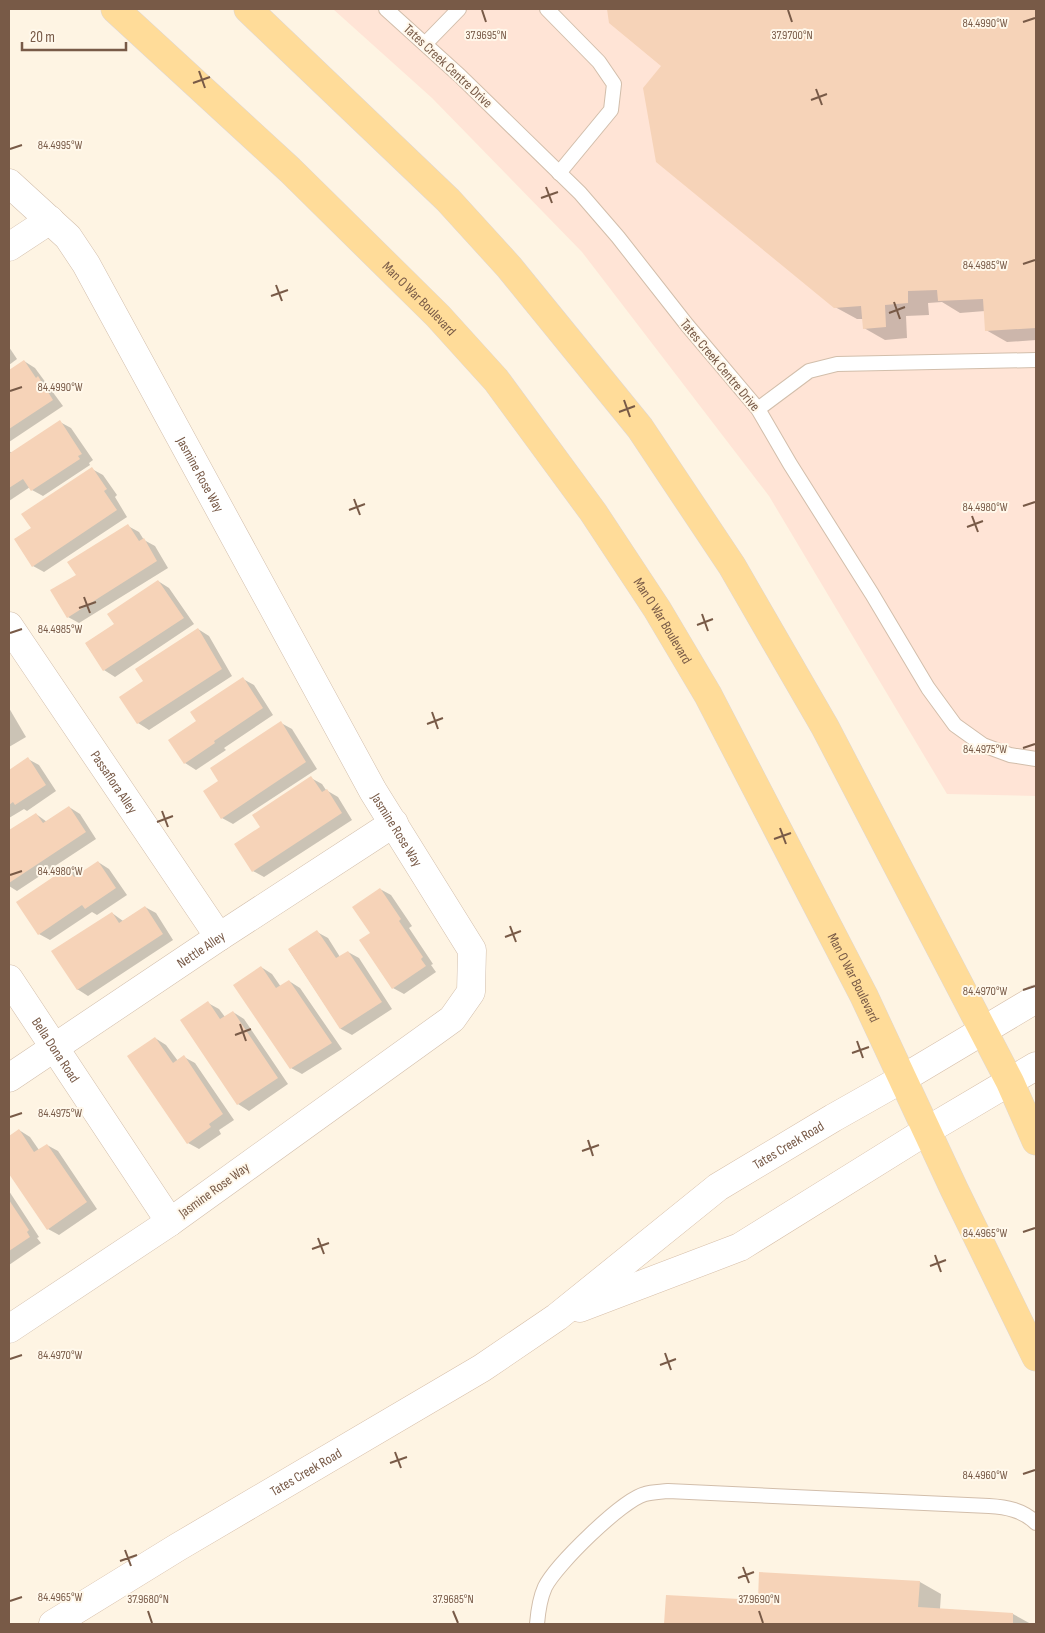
<svg xmlns="http://www.w3.org/2000/svg" width="1045" height="1633" font-family="'Sofia Sans Condensed',sans-serif">
	<rect width="100%" height="100%" fill="#fef4e3"/>
	<!-- commercial -->
	<path fill="#ffe4d6" d="M333,9H1036V796L947,794L769,496L582,252L432,98Z"/>
	<!-- shadow -->
	<g fill="#0003">
		<path d="M608,9H1036V340L1007,342L986,330L985,311L960,313L942,302L928,303L929,315L906,316L907,338L885,340L864,328L863,319H857L835,307L662,66L610,23Z"/>
		<path d="M9,347L17,359L9,365Z"/>
		<path d="M24,361L35,368L63,406L9,442V372Z"/>
		<path d="M60,422L71,428L93,460L89,463L90,465L43,496L32,490L30,487L9,501V451L12,453Z"/>
		<path d="M92,469L103,475L117,495L115,497L127,517L44,572L33,566L32,528Z"/>
		<path d="M128,526L139,532L144,540L155,546L168,568L79,623L68,617L77,575Z"/>
		<path d="M158,581L169,588L194,624L115,677L104,670L86,644L115,624Z"/>
		<path d="M198,629L209,636L232,676L149,730L138,723L121,697L145,682Z"/>
		<path d="M243,679L254,685L273,715L224,748L226,750L196,770L185,763L170,741L198,721Z"/>
		<path d="M9,708L26,737L9,747Z"/>
		<path d="M281,723L292,729L317,769L233,824L222,818L220,781Z"/>
		<path d="M28,759L39,765L56,791L27,811L24,809L9,818V772Z"/>
		<path d="M311,778L322,784L326,790L338,797L352,820L264,877L253,871L262,828Z"/>
		<path d="M69,807L80,814L96,839L17,891L9,886V832L36,814L47,822Z"/>
		<path d="M98,862L109,869L127,895L97,915L92,912L50,940L39,934L68,868L79,875Z"/>
		<path d="M380,889L391,895L412,926L409,928L433,964L431,965L436,972L404,994L393,988Z"/>
		<path d="M145,907L156,913L173,940L88,996L77,989L112,913L123,921Z"/>
		<path d="M317,932L328,938L340,957L348,952L359,958L392,1009L352,1035L341,1029L289,950Z"/>
		<path d="M261,967L272,974L281,987L289,981L300,988L342,1049L302,1074L291,1068Z"/>
		<path d="M208,1003L219,1009L225,1017L233,1012L244,1019L288,1084L249,1111L238,1104Z"/>
		<path d="M155,1038L166,1045L178,1061L184,1057L195,1063L234,1120L219,1130L221,1134L199,1149L188,1143Z"/>
		<path d="M19,1130L30,1137L39,1150L47,1145L58,1151L97,1209L59,1235L48,1229L9,1172V1137Z"/>
		<path d="M9,1191L39,1237L37,1238L41,1243L9,1265Z"/>
		<path d="M920,1582L941,1594L940,1609L1013,1614L1031,1624H665L667,1596L759,1601Z"/>
	</g>
	<!-- building -->
	<g fill="#f6d3b8">
		<path d="M607,9H1036V328L985,331L983,299L938,301L937,290L908,291V303L885,305L886,327L863,329L861,306L834,308L656,162L643,88L661,66L609,23Z"/>
		<path d="M24,360L36,378L38,376L53,400L9,429V370Z"/>
		<path d="M60,420L82,454L78,456L80,459L31,491L23,479L9,488V451L10,453Z"/>
		<path d="M92,467L107,489L104,491L117,510L32,567L14,539L31,528L21,514Z"/>
		<path d="M128,524L139,541L144,538L157,561L67,618L50,590L76,575L67,562Z"/>
		<path d="M158,580L184,618L103,671L85,643L114,624L107,614Z"/>
		<path d="M198,628L222,669L137,724L119,697L143,681L135,669Z"/>
		<path d="M243,677L263,708L214,741L215,743L184,764L168,740L196,721L190,712Z"/>
		<path d="M281,721L306,762L221,819L203,791L218,781L210,768Z"/>
		<path d="M28,757L46,785L15,805L13,802L9,805V770Z"/>
		<path d="M311,776L322,792L327,789L342,813L252,872L234,844L260,827L252,815Z"/>
		<path d="M69,806L86,832L9,883V830L36,813L43,823Z"/>
		<path d="M98,861L116,888L85,909L82,905L38,935L16,902L68,867L74,877Z"/>
		<path d="M380,888L401,919L399,921L423,957L421,959L426,966L392,989L359,940L370,933L352,907Z"/>
		<path d="M145,906L163,934L77,990L51,951L112,912L119,923Z"/>
		<path d="M317,930L336,958L348,951L382,1002L340,1029L288,949Z"/>
		<path d="M261,966L276,988L289,980L332,1043L290,1069L233,985Z"/>
		<path d="M208,1001L220,1019L233,1011L278,1078L237,1105L180,1020Z"/>
		<path d="M155,1037L173,1063L184,1055L223,1114L209,1124L211,1127L187,1144L127,1056Z"/>
		<path d="M19,1129L34,1152L47,1144L87,1202L47,1230L9,1174V1136Z"/>
		<path d="M9,1200L29,1230L27,1232L30,1237L9,1251Z"/>
		<path d="M759,1572L920,1581L918,1607L1013,1613V1624H664L666,1595L758,1600Z"/>
	</g>
	<g fill="none" stroke-linecap="round" stroke-linejoin="round">
		<defs>
			<g id="lane">
				<path d="M386,9L460,76L580,193L618,237L687,325L758,409L790,464L872,594L928,688L955,725L983,745L1010,755L1036,759"/>
				<path d="M547,9L599,62L614,84L611,110L559,173"/>
				<path d="M425,44L459,9"/>
				<path d="M758,409L809,371L837,364L1036,360"/>
				<path d="M537,1624C538,1612 540,1598 545,1587C556,1565 622,1500 645,1494C652,1492 660,1492 668,1491L989,1506C1006,1507 1023,1510 1036,1523"/>
			</g>
			<g id="street">
				<path id="s1" d="M9,183L68,237L86,264L373,791L472,950L471,992L452,1019L170,1222L9,1329"/>
				<path d="M9,247L50,220"/>
				<path id="s2" d="M9,626L219,937"/>
				<path id="s3" d="M9,979L170,1222"/>
				<path id="s4" d="M9,1078L219,937L394,823"/>
			</g>
			<g id="secondary">
				<path d="M580,1308L740,1247L928,1130L1036,1066"/>
				<path id="s5" d="M53,1624L178,1547L482,1368L557,1317L718,1187L833,1118L902,1079L1036,999"/>
			</g>
			<g id="primary">
				<path id="s6" d="M115,9L290,170L438,316L496,380L593,512L657,609L708,695L864,996L954,1189L1036,1357"/>
				<path d="M248,9L448,200L509,267L640,428L732,566L825,727L1010,1082L1036,1141"/>
			</g>
		</defs>
		<!-- lane casing -->
		<use href="#lane" stroke="#d2beab" stroke-width="16"/>
		<!-- street casing -->
		<use href="#street" stroke="#d2beab" stroke-width="29"/>
		<!-- secondary casing -->
		<use href="#secondary" stroke="#d6bea8" stroke-width="29"/>
		<!-- primary casing -->
		<use href="#primary" stroke="#dfd7d3" stroke-width="29"/>
		<!-- lane -->
		<use href="#lane" stroke="#fff" stroke-width="14"/>
		<!-- street -->
		<use href="#street" stroke="#fff" stroke-width="28"/>
		<!-- secondary -->
		<use href="#secondary" stroke="#fff" stroke-width="28"/>
		<!-- primary -->
		<use href="#primary" stroke="#ffdc99" stroke-width="28"/>
	</g>
	<!-- ticks -->
	<path fill="none" stroke="#785a47" stroke-width="2" d="M482,10L486,22M788,10L792,22M1023,22L1035,18M199,71L205,88M193,83L210,77M816,89L822,105M811,100L827,94M10,149L22,145M546,187L552,203M541,198L558,192M1023,264L1035,260M276,285L282,301M271,296L288,290M894,302L900,319M889,313L905,307M10,391L22,387M624,400L630,417M619,412L635,406M354,499L360,515M1023,506L1035,502M349,510L365,504M972,516L978,532M967,527L983,521M84,597L90,613M79,608L96,602M702,614L708,631M697,625L713,619M10,633L22,629M432,712L438,729M427,724L443,718M1023,748L1035,744M162,811L168,827M157,822L173,816M780,828L786,844M774,839L791,833M10,875L22,871M510,926L516,942M505,937L521,931M1023,990L1035,986M240,1024L246,1041M235,1035L251,1029M857,1041L863,1058M852,1053L869,1047M10,1117L22,1113M588,1140L593,1156M582,1151L599,1145M1023,1232L1035,1228M318,1238L324,1254M312,1249L329,1243M935,1255L941,1272M930,1266L946,1260M665,1353L671,1370M10,1359L22,1355M660,1365L676,1359M395,1452L401,1468M390,1463L407,1457M1023,1474L1035,1470M125,1550L131,1566M120,1561L137,1555M743,1567L749,1583M738,1578L754,1572M10,1601L22,1597M148,1611L152,1623M453,1611L458,1623M759,1611L763,1623"/>
	<g text-anchor="middle" dominant-baseline="central" stroke-width="4" stroke-linejoin="round" paint-order="stroke">
		<!-- street labels -->
		<g font-size="14" fill="#785a47" stroke="#fff8eb">
			<text transform="translate(448 66) rotate(43)">Tates Creek Centre Drive</text>
			<text stroke="none"><textPath href="#s6" startOffset="420">Man O War Boulevard</textPath></text>
			<text transform="translate(720 365) rotate(50)">Tates Creek Centre Drive</text>
			<text stroke="none"><textPath href="#s1" startOffset="352">Jasmine Rose Way</textPath></text>
			<text stroke="none"><textPath href="#s6" startOffset="825">Man O War Boulevard</textPath></text>
			<text stroke="none"><textPath href="#s2" startOffset="188">Passaflora Alley</textPath></text>
			<text stroke="none"><textPath href="#s1" startOffset="758">Jasmine Rose Way</textPath></text>
			<text stroke="none"><textPath href="#s4" startOffset="231">Nettle Alley</textPath></text>
			<text stroke="none"><textPath href="#s6" startOffset="1230">Man O War Boulevard</textPath></text>
			<text stroke="none"><textPath href="#s3" startOffset="85">Bella Dona Road</textPath></text>
			<text stroke="none"><textPath href="#s5" startOffset="879">Tates Creek Road</textPath></text>
			<text transform="translate(214 1190) rotate(-36)">Jasmine Rose Way</text>
			<text stroke="none"><textPath href="#s5" startOffset="295">Tates Creek Road</textPath></text>
		</g>
	</g>
	<g font-size="12" text-anchor="middle" fill="#785a47" stroke="#fff8eb" stroke-width="4" stroke-linejoin="round" paint-order="stroke">
		<text x="985" y="27">84.4990°W</text>
		<text x="792" y="39">37.9700°N</text>
		<text x="486" y="39">37.9695°N</text>
		<text x="60" y="149">84.4995°W</text>
		<text x="985" y="269">84.4985°W</text>
		<text x="60" y="391">84.4990°W</text>
		<text x="985" y="511">84.4980°W</text>
		<text x="60" y="633">84.4985°W</text>
		<text x="985" y="753">84.4975°W</text>
		<text x="60" y="875">84.4980°W</text>
		<text x="985" y="995">84.4970°W</text>
		<text x="60" y="1117">84.4975°W</text>
		<text x="985" y="1237">84.4965°W</text>
		<text x="60" y="1359">84.4970°W</text>
		<text x="985" y="1479">84.4960°W</text>
		<text x="60" y="1601">84.4965°W</text>
		<text x="148" y="1603">37.9680°N</text>
		<text x="453" y="1603">37.9685°N</text>
		<text x="759" y="1603">37.9690°N</text>
	</g>
	<!-- border -->
	<rect width="1045" height="1633" fill="none" stroke="#785a47" stroke-width="20"/>
	<!-- scale -->
	<path d="M22 42v8h104v-8" fill="none" stroke="#785a47" stroke-width="2.5"/>
	<text x="30" y="42" font-size="15" fill="#785a47" stroke="#fff8eb" stroke-width="4" paint-order="stroke">20 m</text>
</svg>
